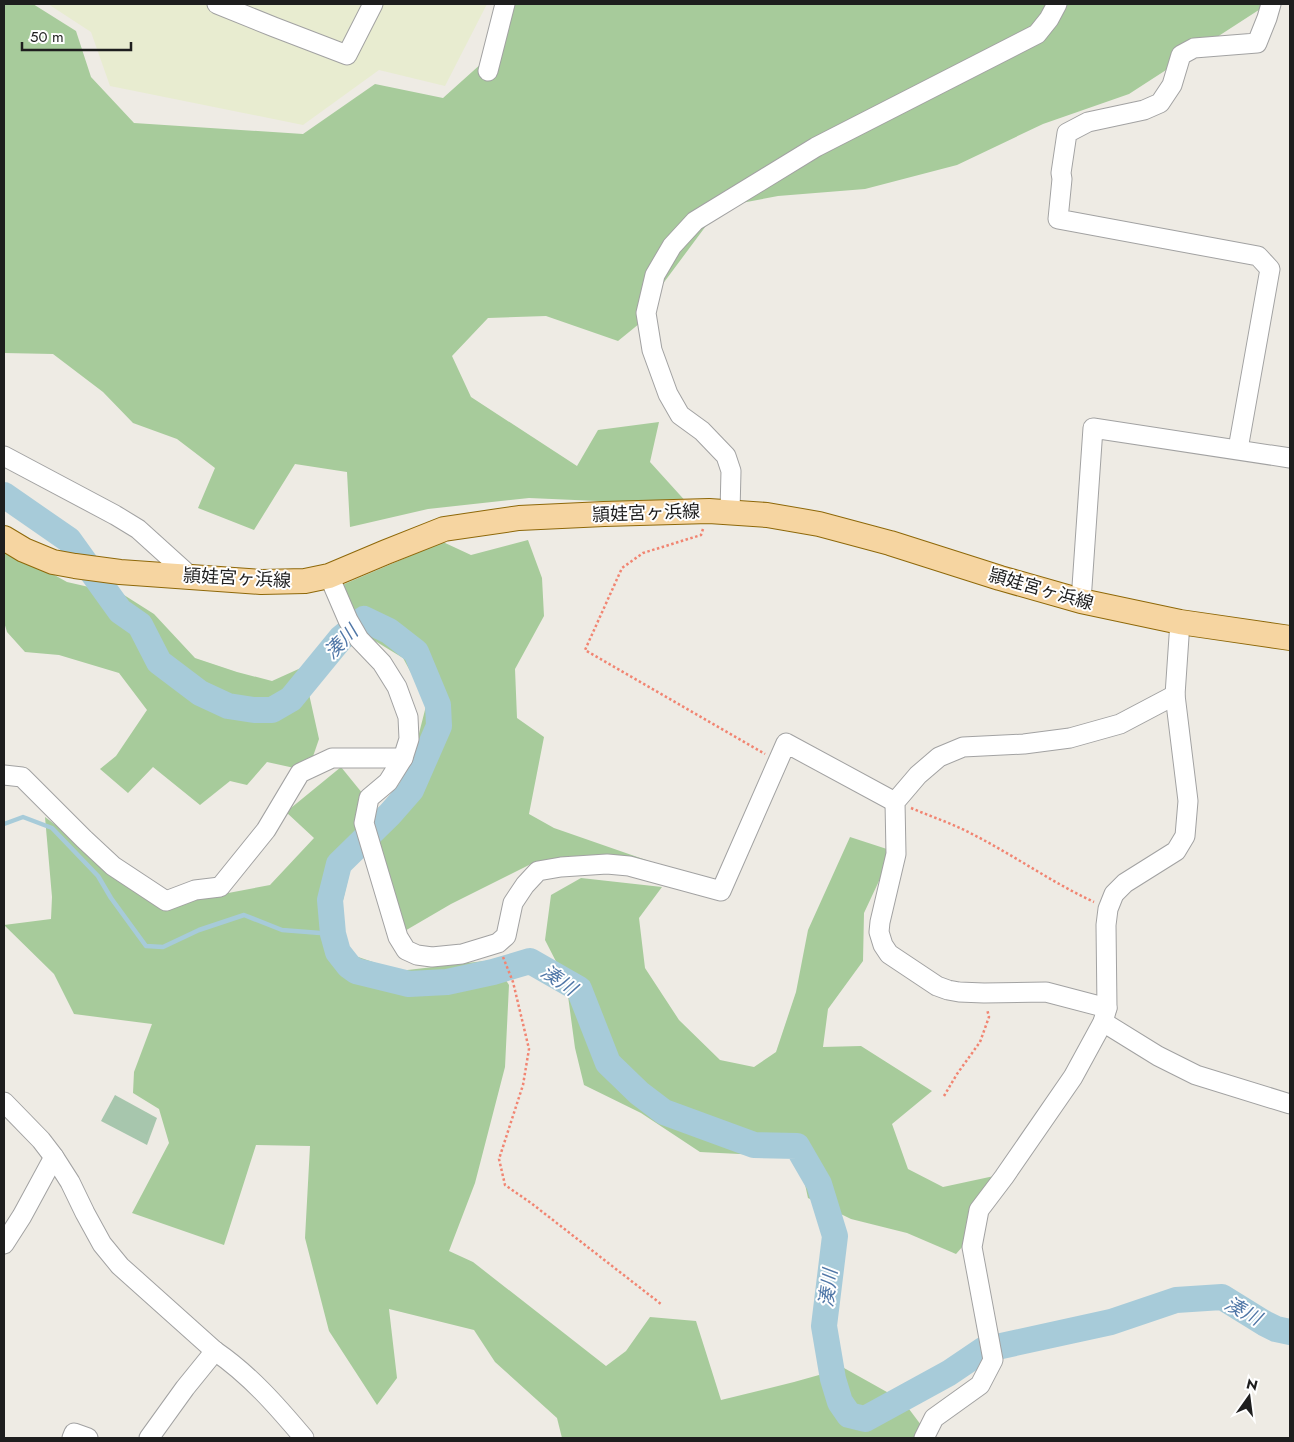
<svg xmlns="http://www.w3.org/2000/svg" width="1294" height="1442" font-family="Jost,'Noto Sans JP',sans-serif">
	<rect width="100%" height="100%" fill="#eeebe4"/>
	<!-- farmland -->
	<path fill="#e8ecd0" d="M48,4H487L445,86L379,70L303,125L110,86L91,32Z"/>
	<!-- forest -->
	<g fill="#a7cb9b">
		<path d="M4,4H33L76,31L91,77L134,123L303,134L375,84L443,98L492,54L507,4H778L782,5L788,4H1268L1129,94L1043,124L957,165L865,189L778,196L720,207L659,289L645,319L618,341L546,316L488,318L452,356L471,397L577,466L598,430L659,422L650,462L689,505L529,498L428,509L350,527L347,472L295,464L254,530L198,508L215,468L177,439L133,423L103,392L53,354L4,353Z"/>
		<path d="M528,540L542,578L544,616L515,669L517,718L544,737L529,814L554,828L646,860H598L533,863L451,904L403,932L379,863L381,818L412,761L427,702L403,658L357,630L328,591L443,542L471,555Z"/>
		<path d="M4,547L67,582L124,595L154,614L195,658L237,672L272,681L303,667L319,739L308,771L267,762L247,785L230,781L200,805L153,767L128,793L100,769L116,756L147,710L119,673L59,655L25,652L7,632L4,622Z"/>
		<path d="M341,767L367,799L343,900L338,950L399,971L493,960L509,985L505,1067L475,1183L449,1251L473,1262L606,1366L626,1351L650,1317L696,1321L721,1400L794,1382L844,1368L903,1401L921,1425L924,1438H562L557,1418L495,1362L474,1330L389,1309L397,1378L377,1405L329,1331L305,1238L310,1146L256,1145L224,1245L132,1213L169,1143L159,1109L133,1093L134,1072L152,1024L74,1014L54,974L4,925L51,919L52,897L45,817L150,896L223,894L270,885L314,838L286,812Z"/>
		<path d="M850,837L893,851L864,913L863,961L828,1009L823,1047L861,1046L932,1091L892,1124L908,1169L943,1187L1008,1173L985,1221L956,1254L907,1233L851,1219L808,1198L799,1157L700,1152L641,1113L584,1085L575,1048L566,981L545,940L551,895L581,878L662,887L639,918L645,968L679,1020L720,1060L754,1067L776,1052L796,992L808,930Z"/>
	</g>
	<!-- cemetery -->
	<path fill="#a7c6ad" d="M115,1095L157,1118L147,1145L101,1121Z"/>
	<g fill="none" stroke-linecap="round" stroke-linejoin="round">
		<!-- stream -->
		<path stroke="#a7cbd9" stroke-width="4.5" d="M4,824L23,817L52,828L98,876L111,898L146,946L163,947L199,930L244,915L282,930L333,934"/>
		<!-- river -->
		<path stroke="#a7cbd9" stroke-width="26" d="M4,495L69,540L120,611L140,625L159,662L200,693L228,706L254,710H272L291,699L341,638L364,619L389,631L416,652L438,705L439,726L411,790L390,814L339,864L330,900L333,934L338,952L349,966L356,971L409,984L447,982L493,972L530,961L579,989L608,1063L639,1093L664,1112L754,1145L797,1146L819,1184L835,1236L824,1326L833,1379L840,1402L849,1415L865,1419L949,1373L983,1350L1111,1322L1176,1300L1222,1297L1264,1323L1276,1329L1290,1332"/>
		<defs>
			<g id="minor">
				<path d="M217,4L274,27L347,55L373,4"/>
				<path d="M488,71L505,4"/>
				<path d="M1238,449L1270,269L1258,256L1058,219L1062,179L1061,173L1067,133L1088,122L1144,110L1160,103L1172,85L1181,55L1194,48L1257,43L1267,18L1271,4"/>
				<path d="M4,456L115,515L138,529L190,576"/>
				<path d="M730,512L731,471L726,456L702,431L680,415L668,394L652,350L646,313L655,275L672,246L695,221L816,147L1037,34L1049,19L1057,4"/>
				<path d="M1081,601L1093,428L1290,458"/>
				<path d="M403,758L388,782L369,798L364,823L398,937L406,950L417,955L432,957L462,954L498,943L506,936L513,903L525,885L538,871L561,867L607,864L629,866L721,891L786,743L895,802"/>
				<path d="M4,775L22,777L84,839L113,866L166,901L195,890L220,887L266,830L300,773L332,758H403L409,739L408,717L397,687L382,663L359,639L348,620L329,576"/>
				<path d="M1107,1008L1046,992L984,993L959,992L948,990L937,986L889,954L883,945L879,932L880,922L896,854L895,802L918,775L939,757L963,747L1024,744L1070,738L1120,724L1175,695"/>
				<path d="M1103,1022L1158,1056L1196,1075L1290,1104"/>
				<path d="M4,1102L41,1140L54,1157L70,1182L85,1213L102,1244L120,1266L215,1351C250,1375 277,1406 304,1438"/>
				<path d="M4,1244L22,1216L54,1157"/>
				<path d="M72,1438L74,1433L88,1438"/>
				<path d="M149,1438L185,1388L215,1351"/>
				<path d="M924,1438L934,1418L980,1385L993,1360L972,1247L979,1210L1004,1177L1073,1077L1103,1022L1107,1008L1106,925L1108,909L1114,894L1125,883L1176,851L1185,836L1188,801L1175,695L1180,622"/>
			</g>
			<path id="major" d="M4,538L24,550L53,562L75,566L120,572L261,582L305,581L329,576L386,552L444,529L519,518L604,514L709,511L767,515L819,524L890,543L1000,578L1081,601L1180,622L1290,638"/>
		</defs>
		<!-- minor casing -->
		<use href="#minor" stroke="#a2a2a2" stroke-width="21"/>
		<!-- major casing -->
		<use href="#major" stroke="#8e6809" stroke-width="26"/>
		<!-- path -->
		<g stroke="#f18572" stroke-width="2.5" stroke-dasharray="2.5 2.5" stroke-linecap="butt">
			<path d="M703,529L701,535L643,553L622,568L585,650L765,754"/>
			<path d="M911,808C932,817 954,824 974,835C1015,856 1053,883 1094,902"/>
			<path d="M503,957L513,982L529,1049L523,1085L499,1159L505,1185L531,1203L661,1304"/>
			<path d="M944,1096L957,1074L980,1042L989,1017L987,1009"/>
		</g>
		<!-- minor -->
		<use href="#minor" stroke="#fff" stroke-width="19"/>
		<!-- major -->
		<use href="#major" stroke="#f6d5a1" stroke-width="24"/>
	</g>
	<g text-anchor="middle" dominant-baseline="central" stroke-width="4" stroke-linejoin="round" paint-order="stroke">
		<!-- street labels -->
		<g font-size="18" fill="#1e1e1e" stroke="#fff">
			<text transform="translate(646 513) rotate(-2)">頴娃宮ヶ浜線</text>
			<text transform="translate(237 578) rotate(3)">頴娃宮ヶ浜線</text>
			<text transform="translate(1041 589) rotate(16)">頴娃宮ヶ浜線</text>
		</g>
		<!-- water labels -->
		<g font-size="19" font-style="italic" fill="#5077a7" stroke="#fff">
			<text transform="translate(341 642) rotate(-45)">湊川</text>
			<text transform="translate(559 980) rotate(34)">湊川</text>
			<text transform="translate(828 1288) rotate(-83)">湊川</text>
			<text transform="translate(1243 1311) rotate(28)">湊川</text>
		</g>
	</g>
	<!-- border -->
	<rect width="1294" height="1442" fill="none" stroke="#1e1e1e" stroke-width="10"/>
	<!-- north arrow -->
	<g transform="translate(1249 1397) rotate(14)" stroke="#ffffff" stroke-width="4" paint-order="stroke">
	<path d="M0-4L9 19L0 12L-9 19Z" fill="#1e1e1e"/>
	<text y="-8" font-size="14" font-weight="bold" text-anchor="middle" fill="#1e1e1e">N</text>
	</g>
	<!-- scale -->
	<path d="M22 42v8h109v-8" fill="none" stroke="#1e1e1e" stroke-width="2.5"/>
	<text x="30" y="42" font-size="15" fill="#1e1e1e" stroke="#ffffff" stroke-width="4" paint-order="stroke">50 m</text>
</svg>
